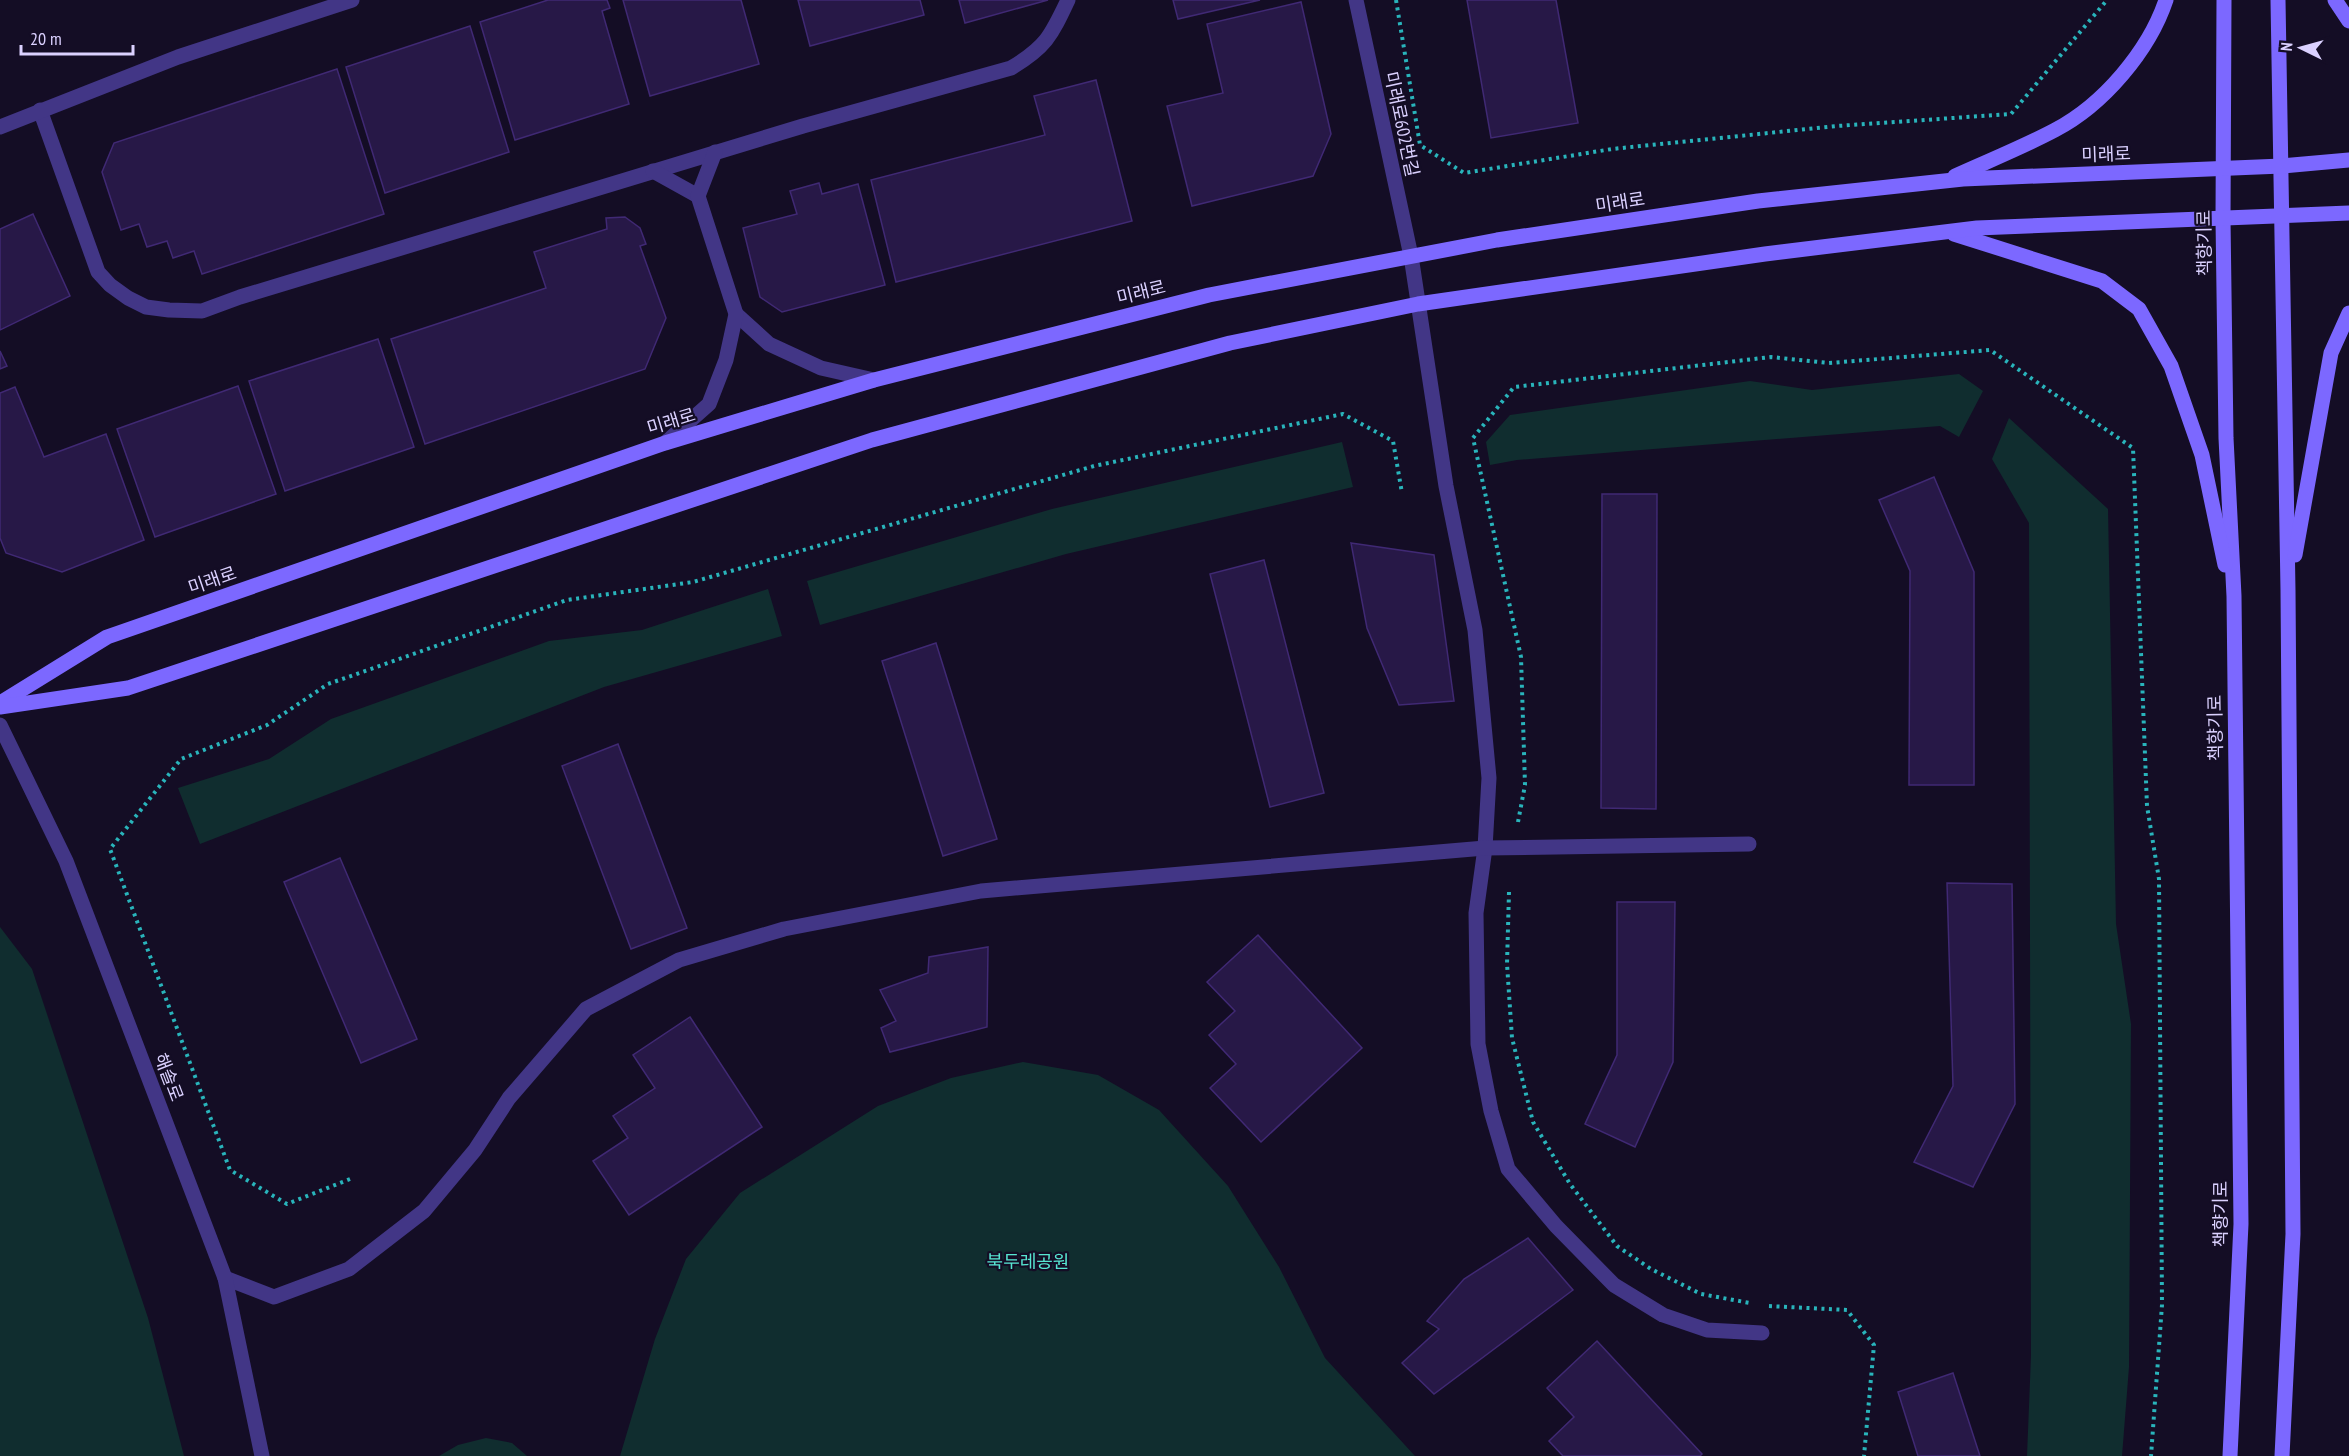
<svg xmlns="http://www.w3.org/2000/svg" width="2349" height="1456" font-family="'PT Sans Narrow','Noto Sans KR',sans-serif">
	<rect width="100%" height="100%" fill="#140d25"/>
	<!-- green -->
	<g fill="#102d2f">
		<path d="M1959,374L1983,391L1959,437L1940,426L1517,460L1490,465L1486,442L1510,415L1750,381L1812,390Z"/>
		<path d="M2009,418L2108,509L2116,924L2131,1024L2129,1367L2122,1456H2027L2031,1356L2029,523L1992,459Z"/>
		<path d="M1342,442L1353,487L1066,554L820,625L807,581L1052,509Z"/>
		<path d="M768,589L782,636L604,687L200,844L178,788L269,759L331,719L549,641L642,630Z"/>
		<path d="M0,927L32,969L148,1318L184,1456H0Z"/>
		<path d="M1023,1062L1098,1075L1159,1110L1228,1186L1279,1267L1325,1358L1415,1456H620L655,1339L686,1259L740,1193L878,1106L951,1078Z"/>
		<path d="M486,1438L512,1443L527,1456H439L458,1445Z"/>
	</g>
	<!-- building -->
	<g fill="#271847" stroke="#402974" stroke-width="1.5">
		<path d="M548,0H607L610,8L602,11L629,104L515,140L480,22Z"/>
		<path d="M623,0H741L759,64L650,96Z"/>
		<path d="M798,0H920L924,15L810,46Z"/>
		<path d="M959,0H1048L965,23Z"/>
		<path d="M1173,0H1260L1178,19Z"/>
		<path d="M1467,0H1556L1578,123L1491,138Z"/>
		<path d="M1301,2L1331,134L1313,176L1192,206L1167,106L1223,93L1207,24Z"/>
		<path d="M470,26L509,152L385,193L346,67Z"/>
		<path d="M337,69L384,214L202,274L194,251L173,258L167,241L147,247L139,224L121,230L102,172L114,143Z"/>
		<path d="M1096,80L1132,221L896,282L871,180L1045,135L1034,96Z"/>
		<path d="M819,183L822,194L858,184L885,285L782,312L760,297L743,228L797,214L790,191Z"/>
		<path d="M33,214L70,296L0,330V229Z"/>
		<path d="M625,217L640,228L646,244L640,246L666,318L645,369L425,444L391,339L546,288L534,252L607,229L606,218Z"/>
		<path d="M378,339L414,447L285,491L249,381Z"/>
		<path d="M0,351L7,366L0,369Z"/>
		<path d="M238,386L276,494L155,537L117,429Z"/>
		<path d="M15,387L44,457L106,434L144,540L62,572L6,553L0,538V393Z"/>
		<path d="M1934,477L1974,572V785H1909L1910,571L1879,500Z"/>
		<path d="M1602,494H1657L1656,809L1601,808Z"/>
		<path d="M1351,543L1434,555L1454,701L1399,705L1367,628Z"/>
		<path d="M1264,560L1324,793L1270,807L1210,574Z"/>
		<path d="M936,643L997,839L943,856L882,661Z"/>
		<path d="M618,744L687,928L631,949L562,766Z"/>
		<path d="M340,858L417,1039L361,1063L284,882Z"/>
		<path d="M1947,883L2012,884L2015,1104L1973,1187L1914,1162L1953,1086Z"/>
		<path d="M1617,902H1675L1673,1062L1635,1147L1585,1124L1617,1055Z"/>
		<path d="M1258,935L1362,1048L1261,1142L1210,1088L1236,1064L1209,1035L1235,1011L1207,982Z"/>
		<path d="M988,947L987,1027L890,1052L881,1028L896,1021L880,990L928,973L929,957Z"/>
		<path d="M690,1017L762,1127L629,1215L593,1161L628,1138L613,1116L655,1088L633,1055Z"/>
		<path d="M1528,1238L1573,1290L1434,1394L1402,1363L1439,1329L1427,1321L1464,1279Z"/>
		<path d="M1597,1341L1702,1454L1700,1456H1563L1549,1441L1574,1417L1547,1388Z"/>
		<path d="M1953,1373L1980,1456H1918L1898,1392Z"/>
	</g>
	<g fill="none" stroke-linecap="round" stroke-linejoin="round">
		<!-- path -->
		<g stroke="#29b4bb" stroke-width="4" stroke-dasharray="3 4.5" stroke-linecap="butt">
			<path d="M1396,0L1420,145L1464,173L1612,149L1837,126L2011,114L2107,0"/>
			<path d="M1518,822L1525,785L1521,657L1473,438L1514,387L1771,357L1829,363L1990,350L2133,448L2147,806L2159,879L2162,1305L2151,1456"/>
			<path d="M1509,892L1507,964L1512,1038L1533,1122L1570,1184L1617,1246L1651,1269L1701,1294L1750,1303"/>
			<path d="M350,1179L287,1204L230,1170L110,849L181,759L267,725L328,684L567,600L693,582L1094,466L1343,414L1393,441L1402,493"/>
			<path d="M1769,1306L1847,1310L1874,1345L1864,1456"/>
		</g>
		<!-- lane -->
		<g stroke="#423686" stroke-width="15">
			<path d="M40,110L98,272L110,285L128,298L146,307L169,310L202,311L240,297L803,126L1011,68C1046,47 1051,36 1068,0"/>
			<path d="M653,171L698,196"/>
			<path d="M1411,256L1446,486L1475,630L1489,778L1485,848L1476,913L1478,1044L1491,1111L1508,1169L1556,1226L1614,1285L1663,1315L1707,1330L1762,1333"/>
			<path d="M736,314L769,344L821,368L874,380"/>
			<path d="M665,443L709,404L726,360L736,314L698,196L715,152"/>
			<path d="M225,1278L274,1297L349,1269L424,1211L475,1150L509,1098L586,1009L679,960L784,929L981,891L1485,848L1749,844"/>
		</g>
		<!-- street -->
		<g stroke="#423686" stroke-width="15">
			<path d="M1356,0L1411,256"/>
			<path d="M0,127L178,57L352,0"/>
			<path d="M0,725L66,861L225,1278L262,1456"/>
		</g>
		<!-- secondary -->
		<g stroke="#7c68ff" stroke-width="15">
			<path d="M2224,0L2223,219L2226,438L2234,596L2241,1224L2230,1456"/>
			<path d="M2278,0L2288,590L2293,1234L2282,1456"/>
			<path d="M2335,0L2349,21"/>
			<path d="M1955,176C1988,161 2023,147 2055,130C2103,105 2149,51 2166,0"/>
			<path d="M1954,234L2102,281L2139,309L2171,366L2202,455L2225,565"/>
			<path d="M2295,555L2331,353L2349,313"/>
			<path d="M0,703L107,637L665,443L874,380L1209,295L1497,240L1758,201L1963,179L2282,166L2349,160"/>
			<path d="M0,707L128,688L872,440L1230,343L1418,304L1765,254L1977,228L2349,213"/>
		</g>
	</g>
	<g text-anchor="middle" dominant-baseline="central" stroke-width="4.5" stroke-linejoin="round" paint-order="stroke">
		<!-- street labels -->
		<g font-size="18" fill="#dbd1ff" stroke="#140d25">
			<text transform="translate(1402 124) rotate(78)">미래로602번길</text>
			<text transform="translate(2106 154) rotate(-2)">미래로</text>
			<text transform="translate(1620 202) rotate(-9)">미래로</text>
			<text transform="translate(2204 243) rotate(-91)">책향기로</text>
			<text transform="translate(1141 292) rotate(-14)">미래로</text>
			<text transform="translate(671 421) rotate(-17)">미래로</text>
			<text transform="translate(212 580) rotate(-19)">미래로</text>
			<text transform="translate(2215 728) rotate(-91)">책향기로</text>
			<text transform="translate(169 1077) rotate(69)">해솔로</text>
			<text transform="translate(2220 1214) rotate(-90)">책향기로</text>
		</g>
		<!-- park labels -->
		<g font-size="18" fill="#57e5d1" stroke="#140d25">
			<text x="1028" y="1261">북두레공원</text>
		</g>
	</g>
	<!-- north arrow -->
	<g transform="translate(2301 48) rotate(275)" stroke="#140d25" stroke-width="4.5" paint-order="stroke">
	<path d="M0-4.5L10 22L0 15L-10 22Z" fill="#dbd1ff"/>
	<text y="-9" font-size="16" font-weight="bold" text-anchor="middle" fill="#dbd1ff">N</text>
	</g>
	<!-- scale -->
	<path d="M21 45v9h112v-9" fill="none" stroke="#dbd1ff" stroke-width="3"/>
	<text x="30" y="45" font-size="18" fill="#dbd1ff" stroke="#140d25" stroke-width="4.5" paint-order="stroke">20 m</text>
</svg>
